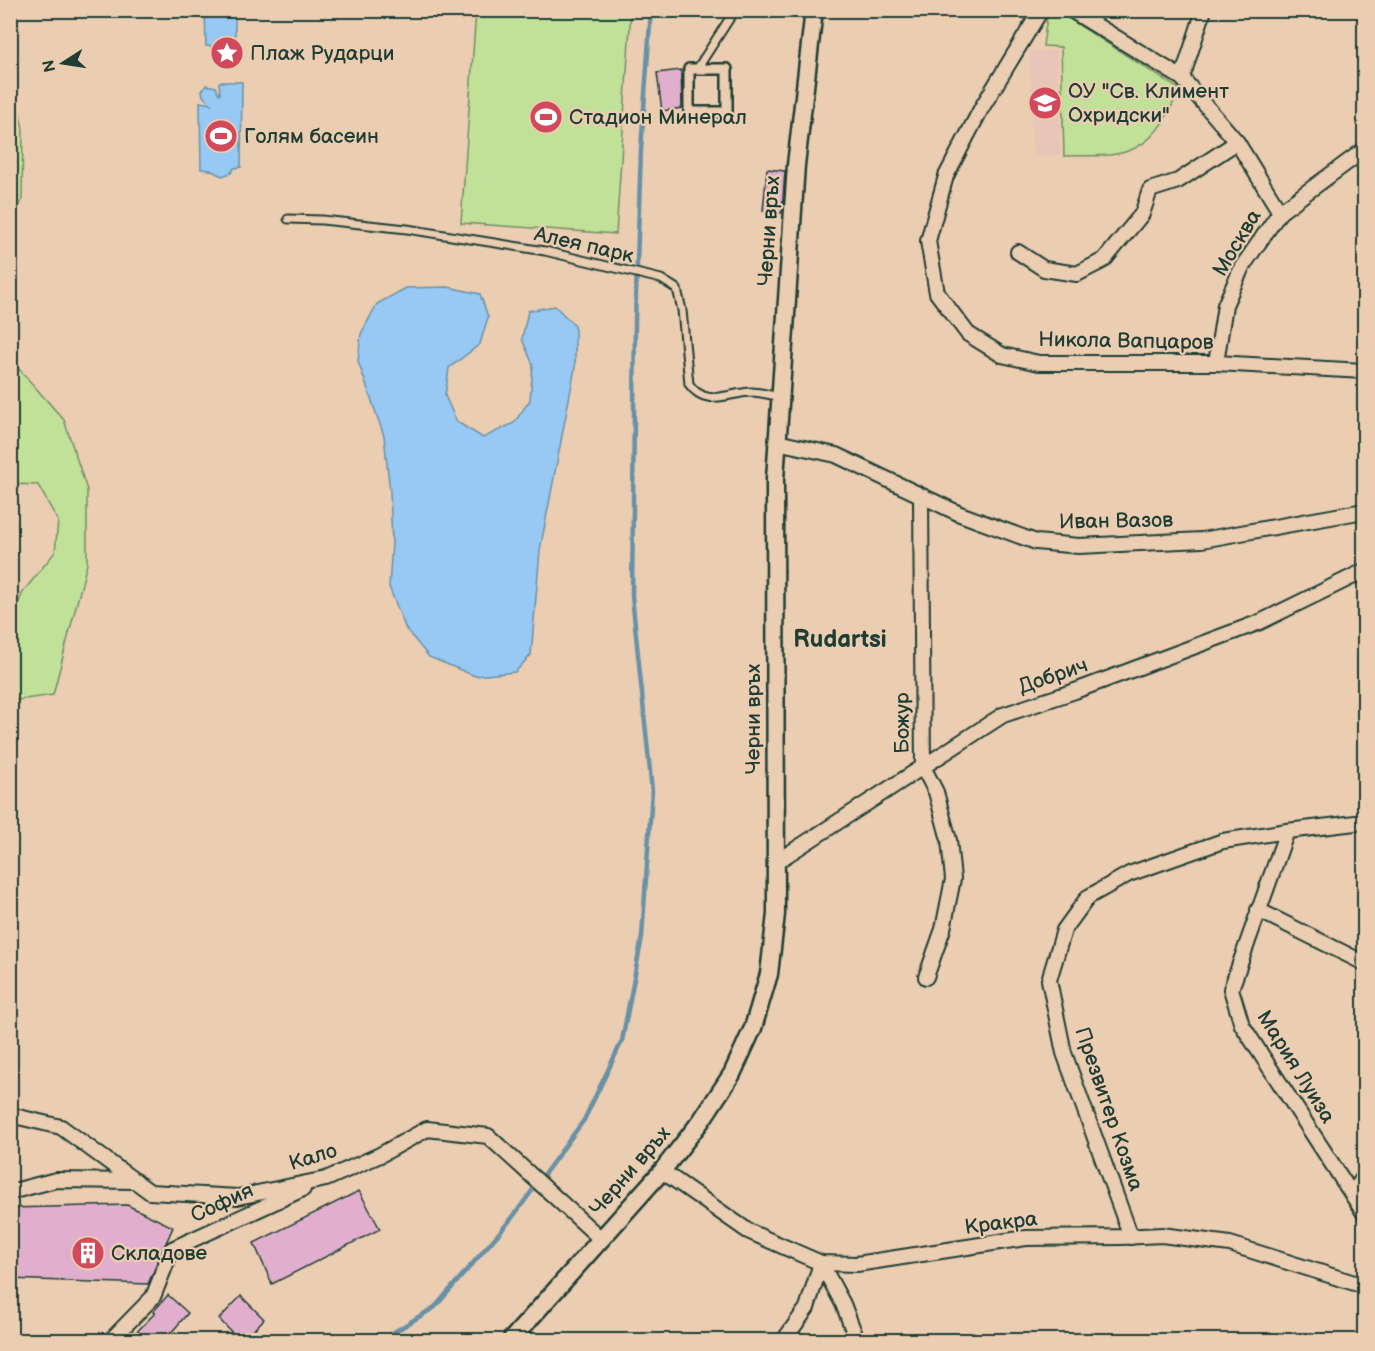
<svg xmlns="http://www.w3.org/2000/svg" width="1375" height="1351" font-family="'Balsamiq Sans',sans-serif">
	<rect width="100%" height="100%" fill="#ebcdb1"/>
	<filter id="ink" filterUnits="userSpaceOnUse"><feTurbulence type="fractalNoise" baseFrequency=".0167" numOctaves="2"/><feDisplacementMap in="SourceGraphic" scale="12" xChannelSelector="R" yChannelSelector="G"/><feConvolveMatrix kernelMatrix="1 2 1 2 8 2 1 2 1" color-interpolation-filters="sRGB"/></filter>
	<g filter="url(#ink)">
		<!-- built -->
		<path fill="#e8c4b9" d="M1056,50L1061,154L1033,156L1030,52Z"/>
		<!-- green -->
		<g fill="#c1e098" stroke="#708e66" stroke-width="1.5">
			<path d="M476,11H631L616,234L461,223Z"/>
			<path d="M1057,11L1179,89C1170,114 1155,142 1128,151C1108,158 1084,155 1064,156L1061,47L1043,46L1047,17Z"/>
			<path d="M10,68L23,129L22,199L11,224Z"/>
			<path d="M11,360L64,420L87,490V564L53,695L11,701V614H14L23,592L55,552L58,521L38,485L11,484Z"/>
		</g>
		<!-- water -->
		<g fill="#98c9f4" stroke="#6891a7" stroke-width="1.5">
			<path d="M205,11H235V46H206Z"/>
			<path d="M219,82H242L241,167L234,168L231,173L222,176L210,170L201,169L200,102L211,104L203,96L202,91L206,85L216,87L218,93L220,94Z"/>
			<path d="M448,287L480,294L488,317L480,344L449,368L445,396L457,422L483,438L514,423L530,400L533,365L522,339L528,311L555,306L575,326V368L540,550L531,655L515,672L475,676L429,657L406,629L389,587L392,543L390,492L384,436L358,361L361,334L377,304L406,288Z"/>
		</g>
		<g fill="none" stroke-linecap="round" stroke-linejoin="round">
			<!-- stream -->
			<path stroke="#6891a7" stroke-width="4.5" d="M381,1340L435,1307L512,1218L584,1120L622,1041L642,937L652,791L632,596L635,321L641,150L651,10"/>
		</g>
		<!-- building -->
		<g fill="#e1afcd" stroke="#1f3d34" stroke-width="1.5">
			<path d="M681,70L682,108L662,111L657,73Z"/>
			<path d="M767,169L785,171L782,213L763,211Z"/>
			<path d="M359,1191L380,1229L272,1284L254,1243Z"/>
			<path d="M127,1205L173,1227L148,1284L10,1279V1208Z"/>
			<path d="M168,1295L188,1313L164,1341H128L155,1313L153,1312Z"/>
			<path d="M241,1296L264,1319L243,1341H240L219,1319Z"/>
		</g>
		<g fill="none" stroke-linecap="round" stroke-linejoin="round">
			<defs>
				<g id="service">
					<path d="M697,69L735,10"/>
					<path d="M288,219L322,220L407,229L545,251L661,279L677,289L682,310L689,384C706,408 727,393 751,392C760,392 771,395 780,397"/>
				</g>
				<rect id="pedestrian" x="689" y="69" width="38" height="43"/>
				<g id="minor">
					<path d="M1041,10L981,109L946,176L928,241L937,293L968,334L1002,355L1039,363H1216L1364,371"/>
					<path d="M1071,10L1182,78L1237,142L1280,212"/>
					<path d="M1182,78L1204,10"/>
					<path d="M1018,252L1044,269L1077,274L1104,260L1142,214L1150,190L1178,181L1237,142"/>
					<path d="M1216,363L1225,305L1242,267L1280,212L1364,150"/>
					<path d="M777,442L836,455L960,514L1036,542L1079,546L1202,540L1364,511"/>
					<path d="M921,496L923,767L936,792L949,840L953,879L943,929L926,977"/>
					<path d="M1287,831L1231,989L1242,1025L1364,1213"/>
					<path d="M776,862L1003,715L1075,691L1260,622L1364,571"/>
					<path d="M1258,910L1364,963"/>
					<path d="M10,1115L61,1127L150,1192L238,1197L326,1179L380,1155L427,1129L488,1136L601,1239"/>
					<path d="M662,1171L748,1231L821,1263L857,1264L1026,1238L1121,1237L1162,1235L1230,1244L1364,1286"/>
					<path d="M10,1192L56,1180L136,1181"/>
					<path d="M1352,1194L1364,1177"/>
					<path d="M1131,1237L1064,1053L1049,980L1064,930L1088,897L1129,874L1223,841L1287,831L1364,822"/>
					<path d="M821,1263L843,1304L857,1340"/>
					<path d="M111,1340L153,1297L172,1249L303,1189"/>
					<path d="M784,1340L807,1308L821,1263"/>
				</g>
				<path id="tertiary" d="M511,1340L662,1171L701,1121L732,1074L753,1028L769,974L776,914L775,479L796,165L814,10"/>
			</defs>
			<!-- service casing -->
			<use href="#service" stroke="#1f3d34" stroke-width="11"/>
			<!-- pedestrian casing -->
			<use href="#pedestrian" stroke="#1f3d34" stroke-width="14"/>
			<!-- minor casing -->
			<use href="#minor" stroke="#1f3d34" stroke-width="18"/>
			<!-- tertiary casing -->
			<use href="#tertiary" stroke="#1f3d34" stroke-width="21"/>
			<!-- service -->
			<use href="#service" stroke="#ebcdb1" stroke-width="7"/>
			<!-- pedestrian -->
			<use href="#pedestrian" stroke="#ebcdb1" stroke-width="9"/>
			<!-- minor -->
			<use href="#minor" stroke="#ebcdb1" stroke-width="14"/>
			<!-- tertiary -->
			<use href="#tertiary" stroke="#ebcdb1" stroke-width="16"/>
		</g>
	</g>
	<!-- icons -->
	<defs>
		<symbol id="sight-disc" viewBox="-11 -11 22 22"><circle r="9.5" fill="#d1495b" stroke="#ebcdb1"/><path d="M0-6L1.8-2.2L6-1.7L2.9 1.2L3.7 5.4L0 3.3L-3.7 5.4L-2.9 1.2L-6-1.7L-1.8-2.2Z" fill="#fff"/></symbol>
		<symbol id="school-disc" viewBox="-11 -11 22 22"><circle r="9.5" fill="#d1495b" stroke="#ebcdb1"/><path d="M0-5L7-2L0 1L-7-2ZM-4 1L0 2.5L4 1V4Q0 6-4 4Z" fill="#fff"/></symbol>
		<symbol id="stadium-disc" viewBox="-11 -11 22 22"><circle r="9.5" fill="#d1495b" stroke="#ebcdb1"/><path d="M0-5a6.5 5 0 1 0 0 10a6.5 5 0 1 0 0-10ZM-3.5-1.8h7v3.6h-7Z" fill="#fff"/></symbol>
		<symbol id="building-disc" viewBox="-11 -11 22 22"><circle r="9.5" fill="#d1495b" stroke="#ebcdb1"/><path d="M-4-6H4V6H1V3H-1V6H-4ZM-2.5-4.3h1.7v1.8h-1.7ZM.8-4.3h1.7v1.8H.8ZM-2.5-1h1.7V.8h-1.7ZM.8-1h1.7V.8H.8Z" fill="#fff"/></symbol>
	</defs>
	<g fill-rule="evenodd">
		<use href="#sight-disc" x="208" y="34" width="38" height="38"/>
		<use href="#school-disc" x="1026" y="84" width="38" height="38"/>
		<use href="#stadium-disc" x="527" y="98" width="38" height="38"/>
		<use href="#stadium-disc" x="202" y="117" width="38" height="38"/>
		<use href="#building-disc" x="69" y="1234" width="38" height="38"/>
	</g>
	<g text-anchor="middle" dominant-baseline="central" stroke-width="4.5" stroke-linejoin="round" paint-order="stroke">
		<!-- poi labels -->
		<g font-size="21" fill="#1f3d34" stroke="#ebcdb1" text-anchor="start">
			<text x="250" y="53">Плаж Рударци</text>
			<text x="1068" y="91">ОУ "Св. Климент<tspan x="1068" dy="24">Охридски"</tspan></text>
			<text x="569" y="117">Стадион Минерал</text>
			<text x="244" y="136">Голям басеин</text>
			<text x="111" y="1253">Складове</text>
		</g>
		<!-- street labels -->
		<g font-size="21" fill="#1f3d34" stroke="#ebcdb1">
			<text transform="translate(769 231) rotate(-86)">Черни връх</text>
			<text transform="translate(1237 243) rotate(-59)">Москва</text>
			<text transform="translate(584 245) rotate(13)">Алея парк</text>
			<text transform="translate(1126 341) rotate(1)">Никола Вапцаров</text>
			<text transform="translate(1116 521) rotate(-1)">Иван Вазов</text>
			<text transform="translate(1053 676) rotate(-19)">Добрич</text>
			<text transform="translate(753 719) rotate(-90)">Черни връх</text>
			<text transform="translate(902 723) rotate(-90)">Божур</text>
			<text transform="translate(1296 1067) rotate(58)">Мария Луиза</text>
			<text transform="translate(1109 1109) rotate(71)">Презвитер Козма</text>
			<text transform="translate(313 1157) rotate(-17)">Кало</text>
			<text transform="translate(630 1171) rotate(-49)">Черни връх</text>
			<text transform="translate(222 1203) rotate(-25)">София</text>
			<text transform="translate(1001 1223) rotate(-7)">Кракра</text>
		</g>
		<!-- quarter labels -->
		<g font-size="24" font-weight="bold" fill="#1f3d34" stroke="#ebcdb1">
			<text x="840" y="639">Rudartsi</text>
		</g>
	</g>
	<!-- margin -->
	<rect width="1375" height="1351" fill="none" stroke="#ebcdb1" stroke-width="36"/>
	<rect x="18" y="18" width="1339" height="1315" fill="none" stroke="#1f3d34" stroke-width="2" filter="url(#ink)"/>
	<!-- north arrow -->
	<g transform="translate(63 63) rotate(258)" stroke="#ebcdb1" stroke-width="4.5" paint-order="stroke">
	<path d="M0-4.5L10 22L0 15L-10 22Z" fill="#1f3d34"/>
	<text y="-9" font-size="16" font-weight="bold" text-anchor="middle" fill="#1f3d34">N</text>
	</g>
</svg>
